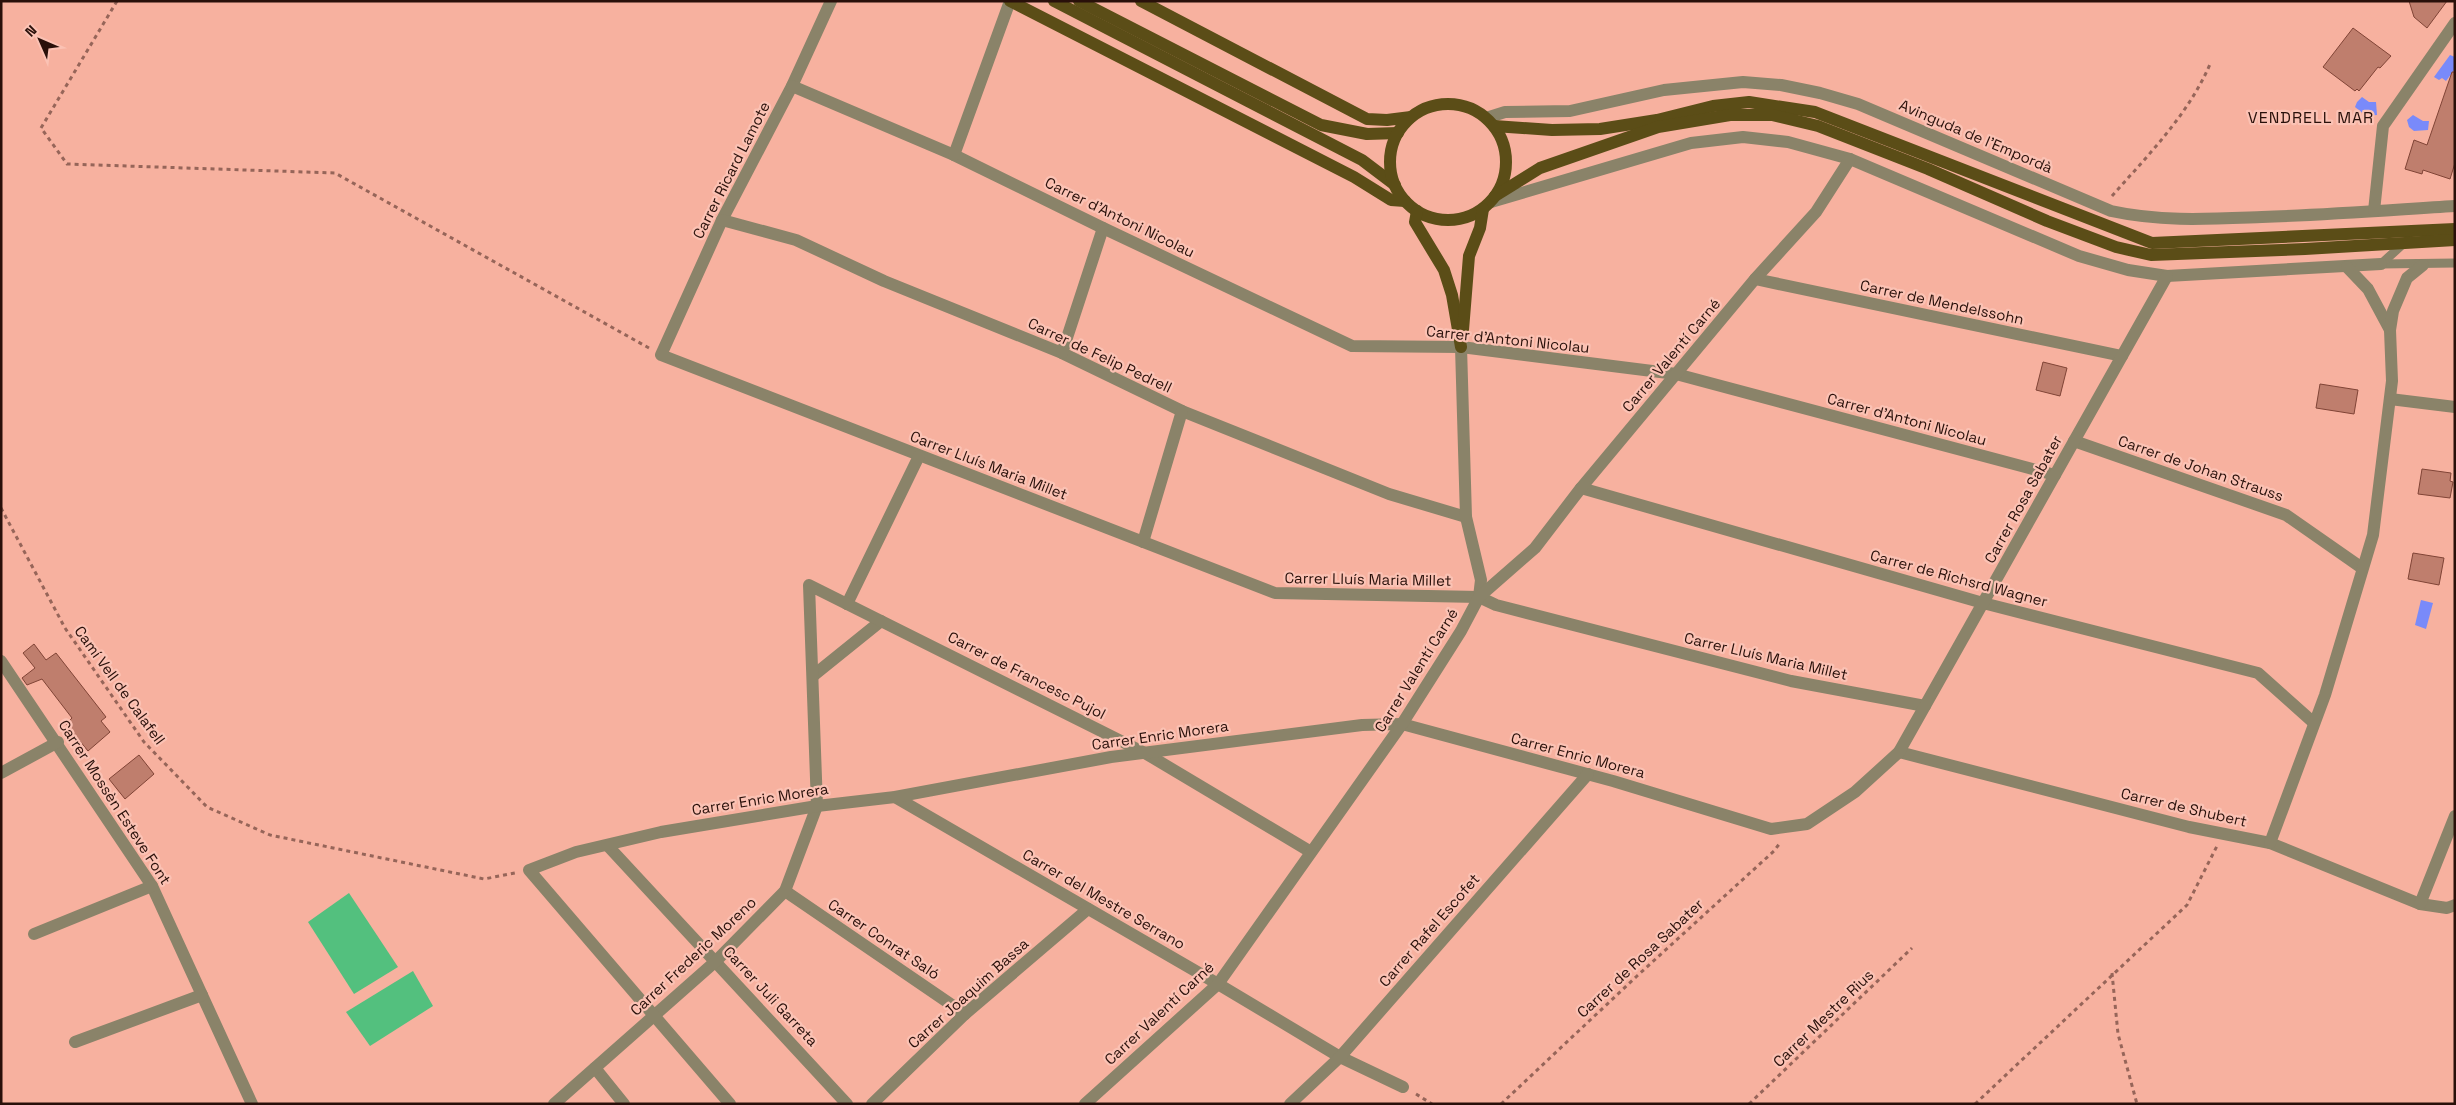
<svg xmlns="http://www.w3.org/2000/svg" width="2456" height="1105" font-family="'Space Grotesk',sans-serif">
	<rect width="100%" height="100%" fill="#f7b19f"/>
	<!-- green -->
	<g fill="#53c07e">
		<path d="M349,893L398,967L354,994L308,922Z"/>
		<path d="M413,971L433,1006L370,1046L346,1012Z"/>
	</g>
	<!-- water -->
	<g fill="#798afa">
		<path d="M2450,55L2455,57V69L2446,81L2442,78L2439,80L2434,77Z"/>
		<path d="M2362,97L2369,102H2376L2377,115L2366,116L2355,107L2357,102Z"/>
		<path d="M2413,115L2423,121H2429L2428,130L2414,131L2409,127L2407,120Z"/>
		<path d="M2421,600L2433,603L2426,629L2415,625Z"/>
	</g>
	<!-- building -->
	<g fill="#bf7e6d" stroke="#804436">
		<path d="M2409,1H2447L2427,28L2414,17Z"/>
		<path d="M2353,28L2391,56L2380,68L2378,67L2359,91L2357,89L2355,91L2323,67Z"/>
		<path d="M2452,72H2455V163L2450,179L2423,170L2422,174L2405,169L2414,140L2427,145Z"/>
		<path d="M2043,362L2067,368L2060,396L2036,390Z"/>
		<path d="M2320,384L2358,390L2354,414L2316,408Z"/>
		<path d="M2422,469L2451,473L2450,481L2453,482L2450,498L2418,494Z"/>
		<path d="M2413,553L2444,558L2439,585L2408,579Z"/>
		<path d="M34,644L46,660L56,653L106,717L101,721L110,732L88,751L66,724L72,718L42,679L27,685L22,678L35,668L23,653Z"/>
		<path d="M139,755L154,774L125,799L109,779Z"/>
	</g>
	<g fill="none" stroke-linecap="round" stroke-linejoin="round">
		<!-- path -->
		<g stroke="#966559" stroke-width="3" stroke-dasharray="4 4" stroke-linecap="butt">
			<path d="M117,1L41,128L67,164L335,173L649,348"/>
			<path d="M2112,196C2149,154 2189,114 2211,62"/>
			<path d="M1,508L65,628L144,742L207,807L270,835L484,879L515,873"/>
			<path d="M2112,973L2118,1034L2137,1104"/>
			<path d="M1416,1094L1432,1104"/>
			<path d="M1501,1104L1637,976L1774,851L1780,843"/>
			<path d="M1749,1104L1912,948"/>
			<path d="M1975,1104L2187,905L2217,846"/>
		</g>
		<!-- lane -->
		<g stroke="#8a8369" stroke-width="9">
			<path d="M2381,264L2455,263"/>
			<path d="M2381,264L2403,244"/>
		</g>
		<!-- street -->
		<g stroke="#8a8369" stroke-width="12">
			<path d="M831,1L792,86L722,220L661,355L1275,593L1479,597L1496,605L1791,681L1925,706"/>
			<path d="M792,86L954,155L1103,228L1352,346L1461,347L1676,374L2055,475"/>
			<path d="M1486,118L1505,112L1570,111L1664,90L1743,82L1781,85L1820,93L1858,104L2111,211C2162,222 2209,219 2262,217C2326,215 2390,210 2455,206"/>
			<path d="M954,155L1010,1"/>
			<path d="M1491,202L1691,143L1743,137L1788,142L1850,159L2079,256L2128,270L2167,276L2381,264"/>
			<path d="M2374,211L2383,126L2455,23"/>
			<path d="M722,220L796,240L884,281L1062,353L1182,411L1389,494L1466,517"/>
			<path d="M2347,267L2368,289L2390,330"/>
			<path d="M1755,279L2122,356"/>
			<path d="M1461,347L1466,517L1481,580L1479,597"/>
			<path d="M1062,353L1103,228"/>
			<path d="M2390,399L2455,407"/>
			<path d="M2074,441L2286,515L2362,568"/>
			<path d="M1581,488L1983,603L2258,673L2314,723"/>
			<path d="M1143,542L1182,411"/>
			<path d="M847,604L919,456"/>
			<path d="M1,661L152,886L252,1104"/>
			<path d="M814,675L881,621"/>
			<path d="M1899,752L2189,827L2270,843L2420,904L2447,908L2455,905"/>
			<path d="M1,773L58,742"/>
			<path d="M895,797L1218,984L1340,1057L1403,1087"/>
			<path d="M2270,843L2325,695L2373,535L2392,381L2390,330L2393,311L2407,278L2423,265"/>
			<path d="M608,846L847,1104"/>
			<path d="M785,891L965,1014"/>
			<path d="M2420,904L2455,816"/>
			<path d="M34,934L152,886"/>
			<path d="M75,1042L202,995"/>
			<path d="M595,1068L624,1104"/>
			<path d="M554,1104L716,961L785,891L817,806L809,585L1145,753L1311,852"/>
			<path d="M730,1104L529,870L576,852L661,832L817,806L895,797L1111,757L1362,725L1402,724L1613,781L1771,829L1807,824L1855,792L1899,752L2167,276"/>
			<path d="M872,1104L965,1014L1088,909"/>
			<path d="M1085,1104L1218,984L1402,724L1461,631L1479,597L1535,548L1581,488L1755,279L1816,212L1850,159"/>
			<path d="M1290,1104L1340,1057L1588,774"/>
		</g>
		<!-- primary -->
		<g stroke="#5b4d17" stroke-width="12">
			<path d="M1010,1L1354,177L1391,200L1405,201"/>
			<path d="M1054,1L1362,160L1395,185"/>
			<path d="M1079,1L1321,125L1367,134L1398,133"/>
			<path d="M1141,1L1367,119L1387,120L1411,117"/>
			<circle cx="1448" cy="162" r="58"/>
			<path d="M1494,126L1552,130L1600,129L1657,120L1713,106L1749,102L1815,112L2152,243L2455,229"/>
			<path d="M1495,196L1540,168L1658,127L1730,115H1772L1818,126L1928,169L2047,221L2116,247L2151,255L2305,249L2455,240"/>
			<path d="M1417,211L1415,222L1444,270L1452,295L1461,347"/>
			<path d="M1463,330L1469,256L1480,228L1483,209"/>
		</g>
	</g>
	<g text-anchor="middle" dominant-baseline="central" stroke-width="4.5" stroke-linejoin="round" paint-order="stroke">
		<!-- street labels -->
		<g font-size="15" fill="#29100a" stroke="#fbc2b4">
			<text transform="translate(1976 136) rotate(23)">Avinguda de l'Empordà</text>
			<text transform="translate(731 170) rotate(-63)">Carrer Ricard Lamote</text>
			<text transform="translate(1120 217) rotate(26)">Carrer d'Antoni Nicolau</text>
			<text transform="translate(1942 302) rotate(12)">Carrer de Mendelssohn</text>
			<text transform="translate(1508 339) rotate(6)">Carrer d'Antoni Nicolau</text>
			<text transform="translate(1100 355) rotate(25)">Carrer de Felip Pedrell</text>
			<text transform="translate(1671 355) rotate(-50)">Carrer Valentí Carné</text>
			<text transform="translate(1907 419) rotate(15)">Carrer d'Antoni Nicolau</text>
			<text transform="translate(989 465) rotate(21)">Carrer Lluís Maria Millet</text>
			<text transform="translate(2201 468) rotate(19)">Carrer de Johan Strauss</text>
			<text transform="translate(2023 499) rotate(-61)">Carrer Rosa Sabater</text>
			<text transform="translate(1959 578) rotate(15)">Carrer de Richsrd Wagner</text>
			<text transform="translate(1368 579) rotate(1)">Carrer Lluís Maria Millet</text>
			<text transform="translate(1766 656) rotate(13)">Carrer Lluís Maria Millet</text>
			<text transform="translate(1416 670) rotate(-58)">Carrer Valentí Carné</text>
			<text transform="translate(1027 675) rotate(27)">Carrer de Francesc Pujol</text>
			<text transform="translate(120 685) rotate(54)">Camí Vell de Calafell</text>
			<text transform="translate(1160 735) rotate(-8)">Carrer Enric Morera</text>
			<text transform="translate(1578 755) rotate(15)">Carrer Enric Morera</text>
			<text transform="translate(760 799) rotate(-9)">Carrer Enric Morera</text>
			<text transform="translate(115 802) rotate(57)">Carrer Mossèn Esteve Font</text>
			<text transform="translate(2184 807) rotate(13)">Carrer de Shubert</text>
			<text transform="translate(1104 899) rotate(30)">Carrer del Mestre Serrano</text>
			<text transform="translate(1429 930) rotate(-49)">Carrer Rafel Escofet</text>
			<text transform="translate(884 939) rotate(34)">Carrer Conrat Saló</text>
			<text transform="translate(693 956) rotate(-43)">Carrer Frederic Moreno</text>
			<text transform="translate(1640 958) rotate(-43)">Carrer de Rosa Sabater</text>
			<text transform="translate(968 993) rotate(-42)">Carrer Joaquim Bassa</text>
			<text transform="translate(771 996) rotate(47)">Carrer Juli Garreta</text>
			<text transform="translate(1159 1013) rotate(-43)">Carrer Valentí Carné</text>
			<text transform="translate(1823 1018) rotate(-44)">Carrer Mestre Rius</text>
		</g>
		<!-- neighbourhood labels -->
		<g font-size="16" letter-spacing="1" fill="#29100a" stroke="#fbc2b4">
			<text x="2311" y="117">VENDRELL MAR</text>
		</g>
	</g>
	<!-- border -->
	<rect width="2456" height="1105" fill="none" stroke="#29100a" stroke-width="5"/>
	<!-- north arrow -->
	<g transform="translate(40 40) rotate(315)" stroke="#fbc2b4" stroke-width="4" paint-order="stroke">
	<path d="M0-4L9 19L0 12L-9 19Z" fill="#29100a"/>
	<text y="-8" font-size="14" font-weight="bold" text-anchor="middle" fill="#29100a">N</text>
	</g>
</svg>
